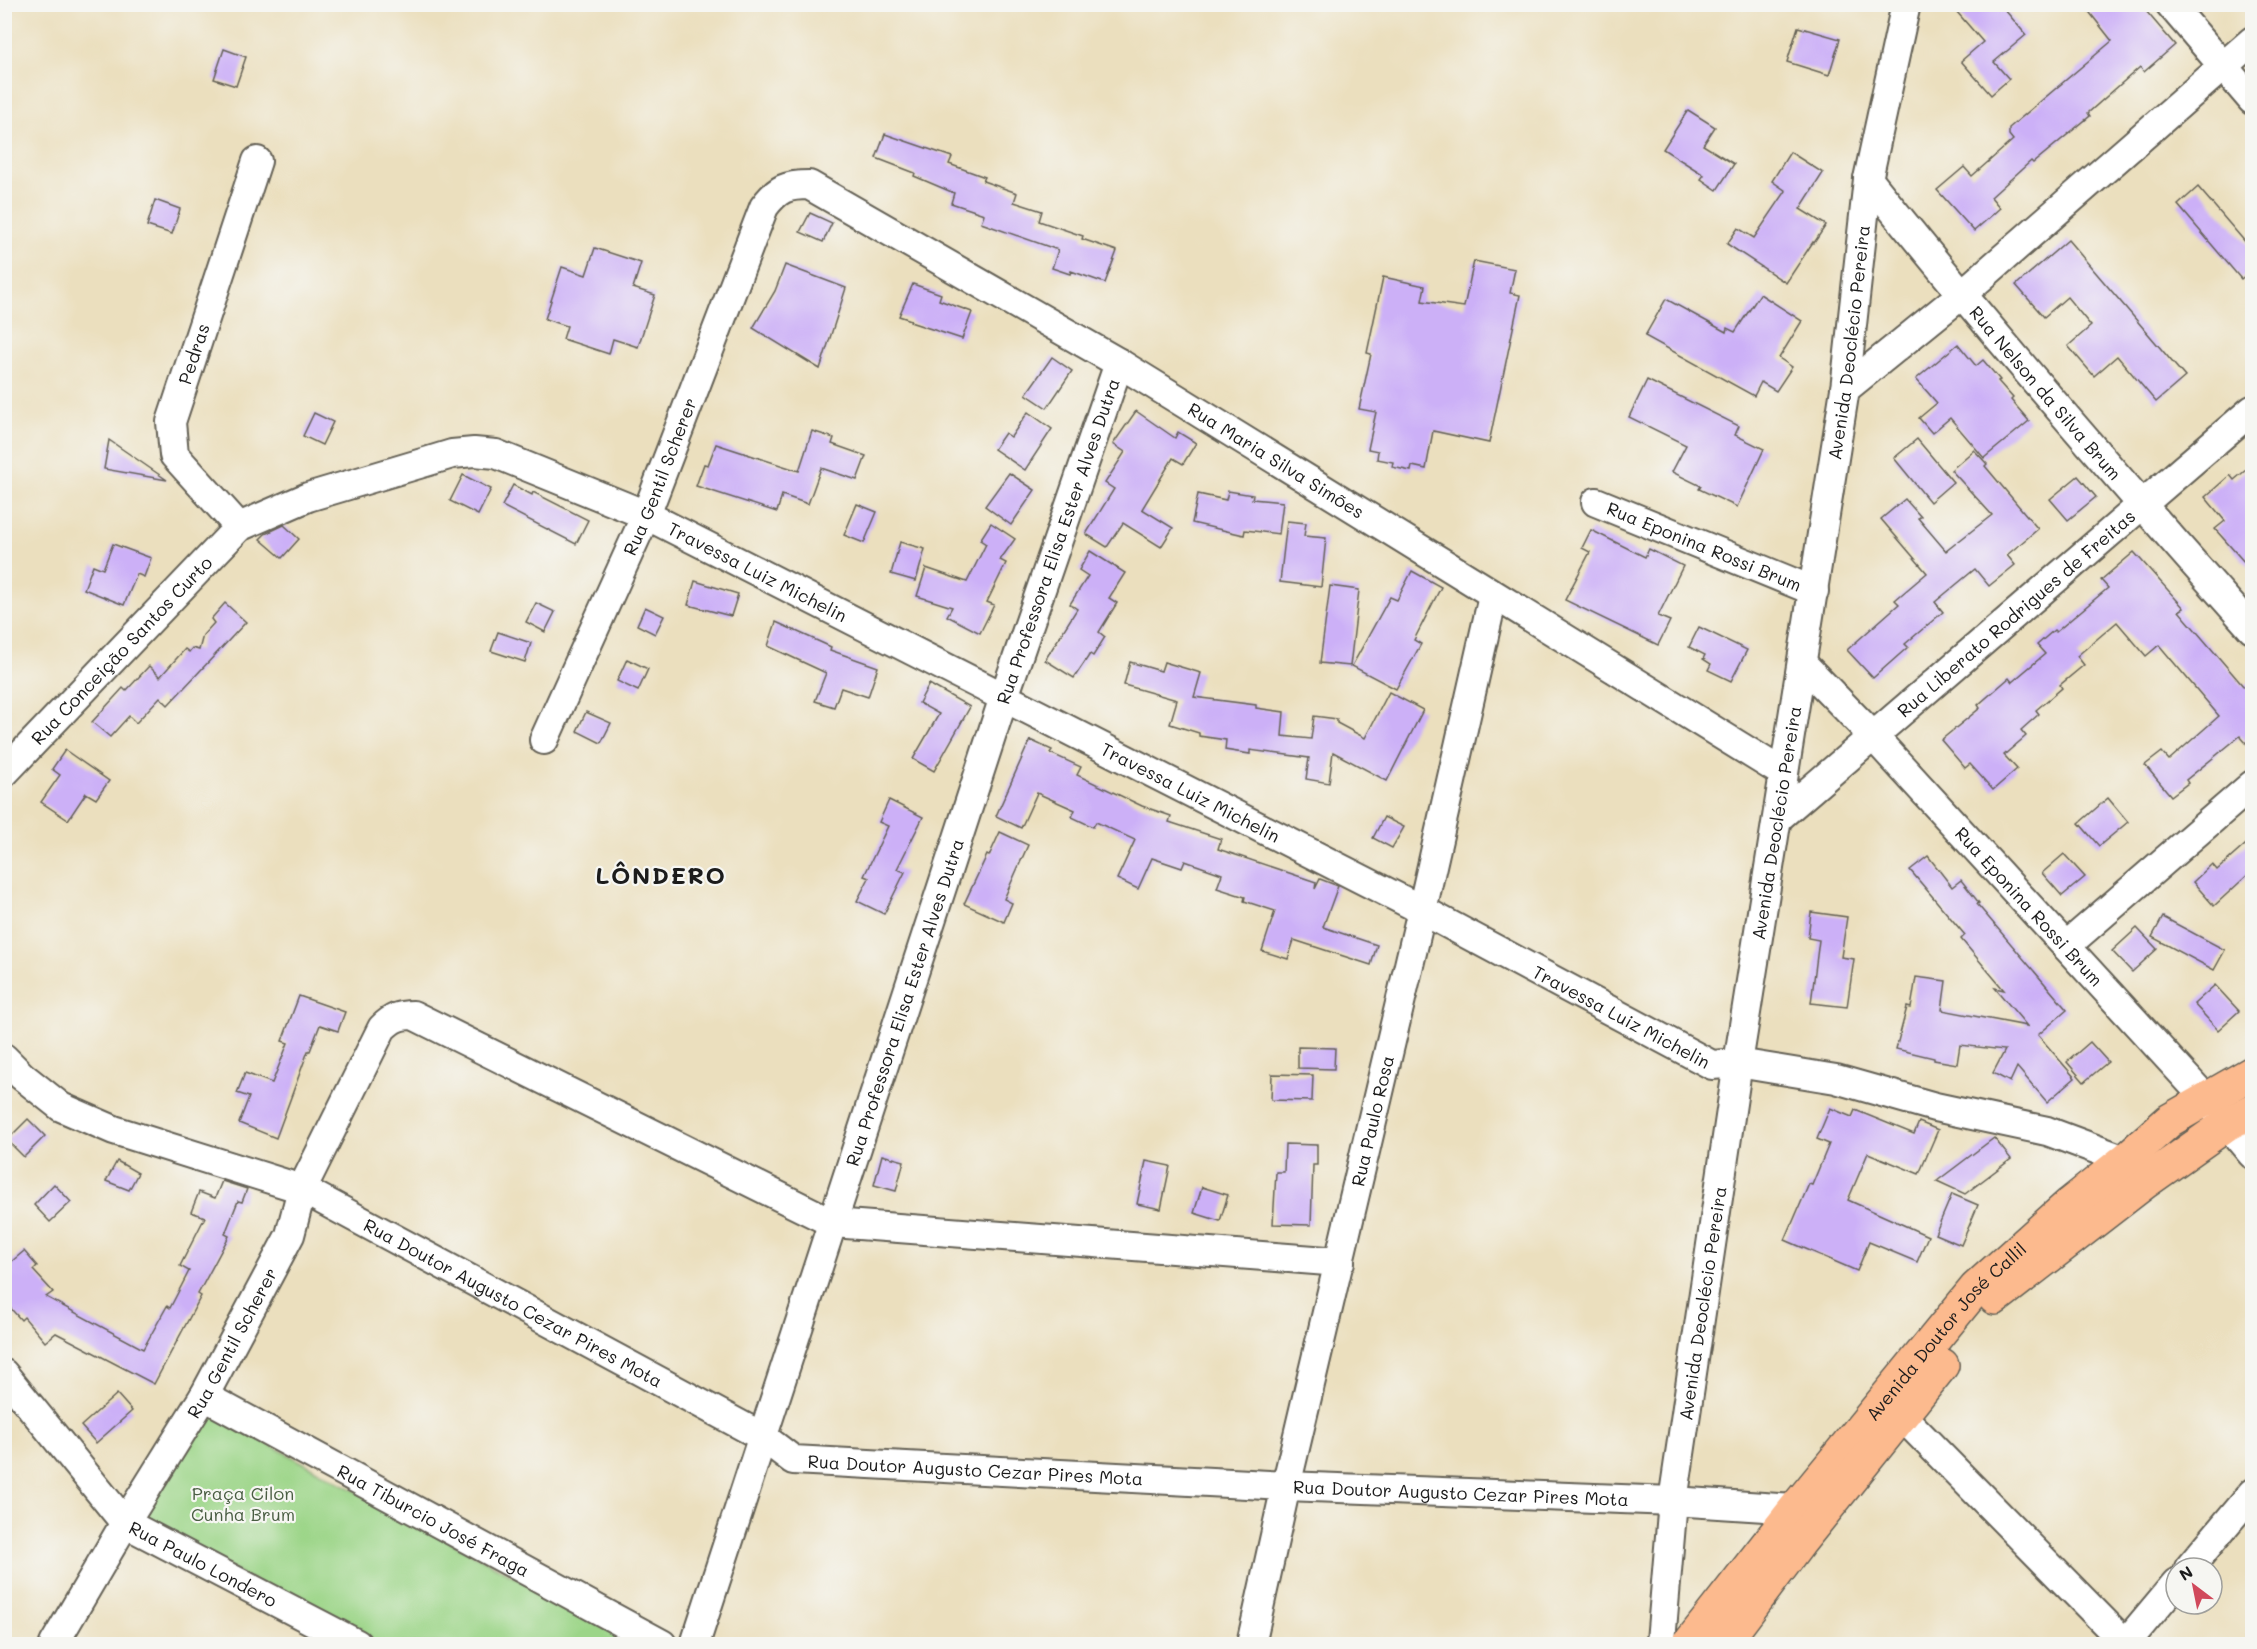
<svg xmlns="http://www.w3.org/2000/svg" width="2257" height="1649" font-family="Mali,sans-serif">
	<rect width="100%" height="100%" fill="#f6f6f2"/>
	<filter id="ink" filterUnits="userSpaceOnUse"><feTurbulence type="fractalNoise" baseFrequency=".0167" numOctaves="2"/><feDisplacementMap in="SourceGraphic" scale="12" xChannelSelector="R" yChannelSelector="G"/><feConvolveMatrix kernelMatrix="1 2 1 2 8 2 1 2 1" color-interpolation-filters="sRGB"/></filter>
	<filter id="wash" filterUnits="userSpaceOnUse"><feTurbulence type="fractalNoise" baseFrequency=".008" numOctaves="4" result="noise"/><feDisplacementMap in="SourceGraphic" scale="24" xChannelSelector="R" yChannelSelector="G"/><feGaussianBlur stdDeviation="1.35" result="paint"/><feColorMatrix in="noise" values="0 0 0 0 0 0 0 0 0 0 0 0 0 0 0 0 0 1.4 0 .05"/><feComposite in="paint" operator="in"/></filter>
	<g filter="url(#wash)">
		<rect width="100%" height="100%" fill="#ebdfbe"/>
		<!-- green -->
		<path fill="#9cd588" stroke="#5c7852" stroke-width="1.5" d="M211,1413L640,1644H378L139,1522Z"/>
		<g id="blocks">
			<!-- building -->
			<g fill="#ccb0f7">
				<path d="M1950,4H2000L2026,35L1994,62L2009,79L1991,95L1961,61L1983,42Z"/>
				<path d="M2083,4H2140L2175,45L2144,72L2140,67L2088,113L2090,116L2033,163L2031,161L1991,197L2000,208L1974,231L1937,190L1964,167L1972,176L2013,140L2009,135V128L2112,41Z"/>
				<path d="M1798,27L1840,39L1829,75L1787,62Z"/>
				<path d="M224,49L246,57L236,86L214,79Z"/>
				<path d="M1688,110L1715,127L1703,145L1734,164L1717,190L1701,179L1704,175L1663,149Z"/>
				<path d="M885,134L952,157L949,164L985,177L983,181L1017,193L1014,202L1042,211L1039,221L1083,236L1082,239L1117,251L1105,283L1071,271L1070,274L1052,268L1058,250L981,223L984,214L951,203L954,193L914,176L915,173L876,158Z"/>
				<path d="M1790,152L1823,173L1800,209L1826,225L1814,243L1813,242L1786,283L1727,244L1738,228L1754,238L1786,191L1772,181Z"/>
				<path d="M2198,187L2253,251V269L2241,279L2178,205Z"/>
				<path d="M155,200L180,209L172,234L147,226Z"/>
				<path d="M810,213L832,223L823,242L800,232Z"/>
				<path d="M2068,240L2185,377L2156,402L2117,356L2094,376L2068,346L2091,326L2067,297L2044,317L2016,285Z"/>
				<path d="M595,248L641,263L633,288L655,295L638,347L613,339L609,354L563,339L567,326L545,319L562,267L586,275Z"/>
				<path d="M1474,261L1515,269L1510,293L1520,295L1489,443L1433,431L1426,469L1412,466L1411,471L1392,467L1393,462L1377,459L1378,451L1368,449L1376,412L1359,409L1371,354L1367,353L1383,277L1425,286L1422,301L1464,307Z"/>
				<path d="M785,265L846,288L820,369L753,328L775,291Z"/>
				<path d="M913,284L941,294L939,300L972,312L962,339L910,322L911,320L899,316Z"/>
				<path d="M1760,294L1802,321L1779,358L1792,367L1776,391L1761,382L1754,396L1645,336L1666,299L1726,332L1727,328L1735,332Z"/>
				<path d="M1958,344L1976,366L1983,360L2000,380L1998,381L2013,398L2011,400L2029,421L1984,458L1950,418L1932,433L1919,418L1937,403L1916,379Z"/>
				<path d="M1052,357L1072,371L1047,408L1026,394Z"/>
				<path d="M1647,380L1739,426L1735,435L1764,449L1737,507L1699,489L1701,486L1672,472L1686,445L1629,417Z"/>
				<path d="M1136,411L1175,438L1178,432L1196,443L1183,464L1173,458L1142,509L1173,528L1161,547L1123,523L1107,547L1086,534L1114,489L1105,483L1125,452L1113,444Z"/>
				<path d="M1028,412L1052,429L1025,470L994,449L1005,433L1011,437Z"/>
				<path d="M314,413L333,422L322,445L303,436Z"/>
				<path d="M812,431L834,438L832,444L866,456L857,480L821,468L808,504L782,495L777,512L696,486L704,464L708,465L716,444L799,471Z"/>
				<path d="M1917,439L1953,482L1930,502L1894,458Z"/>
				<path d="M109,440L167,480L104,469Z"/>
				<path d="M1974,450L1987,464L1985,466L2038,529L2007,555L2015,565L1989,586L1975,569L1935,602L1943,612L1905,644L1908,647L1873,678L1847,650L1899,604L1895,600L1927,573L1881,519L1905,499L1921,517L1918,518L1946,551L1992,515L1951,470Z"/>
				<path d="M2253,464V572L2215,529L2225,521L2205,497L2230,475L2234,480Z"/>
				<path d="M1009,473L1035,490L1011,525L985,506Z"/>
				<path d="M463,475L491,489L478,515L450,501Z"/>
				<path d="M2078,476L2096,497L2068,520L2050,499Z"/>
				<path d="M513,485L532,495L533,492L588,520L576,544L502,506Z"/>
				<path d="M1228,491L1253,495L1252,499L1283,502L1279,534L1245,530L1244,535L1192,523L1198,494L1226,500Z"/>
				<path d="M857,504L877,512L864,543L844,535Z"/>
				<path d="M1287,521L1306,523L1304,536L1326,538L1321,587L1280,582Z"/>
				<path d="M991,523L1015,539L1000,560L1006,563L987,602L994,605L980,633L947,616L952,607L917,596L926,568L967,582L986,544L980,540Z"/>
				<path d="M284,525L299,539L282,558L260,539L265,534Z"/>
				<path d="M1591,530L1645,557L1649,549L1683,566L1658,616L1670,621L1658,645L1565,600L1590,552L1582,548Z"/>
				<path d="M900,542L925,549L916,581L891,574Z"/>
				<path d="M113,544L151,558L144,577L137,574L124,605L84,589L93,565L103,569Z"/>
				<path d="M1090,551L1125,573L1109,598L1117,603L1099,632L1105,637L1093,656L1090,654L1074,678L1045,660L1077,609L1070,604L1088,576L1079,570Z"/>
				<path d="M2134,552L2184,608L2179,611L2244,687L2253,680V751L2240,736L2186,780L2188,783L2171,796L2145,765L2162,752L2169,760L2219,716L2159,645L2146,656L2117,622L2077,656L2084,665L2060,685L2062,688L2036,710L2039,714L2021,730L2026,736L2004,755L2017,769L1993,790L1970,764L1965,768L1941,740L1980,708L1978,705L2009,678L2012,682L2045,654L2037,645L2054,630L2056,632L2108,588L2101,580Z"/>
				<path d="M1412,571L1441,587L1414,640L1421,644L1396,689L1352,666L1390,597L1397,600Z"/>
				<path d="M695,581L738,594L731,616L688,605Z"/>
				<path d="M1330,586L1359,590L1350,666L1320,663Z"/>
				<path d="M225,603L246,622L168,705L160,697L136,723L129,716L110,737L92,722L123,688L126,691L149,666L160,677L185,649L189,652L192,648L199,650L203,635L214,623L211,619Z"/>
				<path d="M536,603L555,612L545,632L526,622Z"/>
				<path d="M645,607L664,616L655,634L637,625Z"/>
				<path d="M776,622L831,647L830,650L878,667L868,697L841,688L834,707L815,701L826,673L768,646Z"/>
				<path d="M1699,627L1747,650L1731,681L1708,670L1711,664L1703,659L1705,655L1689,647Z"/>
				<path d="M498,632L531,643L525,662L491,651Z"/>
				<path d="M627,659L648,669L638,691L617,681Z"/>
				<path d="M1130,662L1161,671L1164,662L1201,673L1194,697L1256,705V708L1284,712L1282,736L1311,739L1314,716L1337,719V723L1365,738L1389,692L1423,710L1387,781L1333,752L1329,783L1306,779L1309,758L1250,750V754L1225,750L1226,740L1199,736V733L1170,724L1177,700L1124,685Z"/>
				<path d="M929,684L970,707L934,771L913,759L939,714L919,703Z"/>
				<path d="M586,712L611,723L601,743L577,731Z"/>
				<path d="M1030,740L1052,750L1050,753L1081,767L1077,775L1142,806L1171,816L1169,822L1221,839L1218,849L1316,882L1315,889L1320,879L1338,886L1323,927L1377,945L1371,965L1294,940L1288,959L1262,951L1275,911L1244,901L1245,897L1217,888L1222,874L1185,861L1182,868L1152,858L1138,889L1117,879L1135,840L1096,822L1093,827L1072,817L1075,810L1037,793L1021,828L996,816Z"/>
				<path d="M65,750L109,781L96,799L86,793L68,820L41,802L60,775L52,769Z"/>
				<path d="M2108,798L2128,822L2099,846L2079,823Z"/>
				<path d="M889,800L923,817L897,869L905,872L884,914L857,901L869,878L864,876L888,826L879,822Z"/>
				<path d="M1384,817L1404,827L1392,848L1373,838Z"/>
				<path d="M1000,832L1028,845L1004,899L1012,903L1004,922L964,904L987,855L989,856Z"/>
				<path d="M2253,838V870L2214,906L2193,882L2212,864L2217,870Z"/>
				<path d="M2064,854L2085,877L2062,896L2042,873Z"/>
				<path d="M1928,856L1952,887L1961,880L1979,903L1977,904L2067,1010L2038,1035L2075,1078L2047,1102L2017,1067L2010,1082L1993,1073L2005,1050L1960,1045L1957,1064L1934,1060V1058L1896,1049L1907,1007L1911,1008L1916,977L1946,981L1942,1010L2027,1026L1995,988L2004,990L1961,939L1965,935L1910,870Z"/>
				<path d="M1811,912L1847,917L1841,957L1854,959L1847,1007L1811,1003L1819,940L1808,938Z"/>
				<path d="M2163,917L2225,950L2214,970L2152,937Z"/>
				<path d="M2137,928L2157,949L2132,972L2112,951Z"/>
				<path d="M2215,985L2239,1011L2218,1030L2194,1004Z"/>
				<path d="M299,996L345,1012L338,1031L320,1025L310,1051H308L276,1138L239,1123L249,1097L237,1093L245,1073L272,1083L288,1043L282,1041Z"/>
				<path d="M2090,1042L2108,1062L2084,1082L2067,1062Z"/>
				<path d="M1298,1047L1335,1048L1334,1069L1298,1068Z"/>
				<path d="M1272,1074L1313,1075L1312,1101L1271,1100Z"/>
				<path d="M1830,1108L1852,1117L1855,1110L1914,1134L1919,1122L1938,1130L1919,1174L1868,1153L1848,1200L1928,1236L1917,1262L1869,1242L1857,1271L1785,1240L1809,1184L1812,1185L1829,1144L1817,1139Z"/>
				<path d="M28,1119L45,1136L24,1157L7,1140Z"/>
				<path d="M1994,1138L2011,1159L1965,1194L1937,1181Z"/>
				<path d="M1285,1144L1317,1145V1165H1313L1311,1225L1273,1224L1276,1172H1284Z"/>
				<path d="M882,1155L904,1161L896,1191L874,1185Z"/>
				<path d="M117,1161L138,1173L129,1190L106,1181Z"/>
				<path d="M1146,1161L1170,1166L1161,1209L1137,1204Z"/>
				<path d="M222,1181L247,1189L242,1202L238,1201L225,1234L229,1236L198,1294L201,1296L154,1384L56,1333L45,1342L24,1317L21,1320L4,1301V1268L24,1251L37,1266L33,1270L53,1292L46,1297L143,1349L167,1306L170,1308L189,1271L180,1266L205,1217L191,1212L199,1192L215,1198Z"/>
				<path d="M54,1184L71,1202L50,1222L34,1205Z"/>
				<path d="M1202,1187L1228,1195L1220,1221L1194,1213Z"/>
				<path d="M1952,1194L1978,1205L1961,1245L1935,1234Z"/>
				<path d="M117,1394L132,1411L96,1443L81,1426Z"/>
			</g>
		</g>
	</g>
	<g filter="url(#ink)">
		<use href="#blocks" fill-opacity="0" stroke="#646055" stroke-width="1.5"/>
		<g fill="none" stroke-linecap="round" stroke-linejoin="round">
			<defs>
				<g id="minor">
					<path d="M2170,4L2252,100"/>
					<path id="s1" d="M1868,179C1991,333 2121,482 2252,629"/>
					<path d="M1845,389L1961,295L2252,41"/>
					<path id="s2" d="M1596,502L1814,591"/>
					<path id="s3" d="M239,527L174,455L171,422L257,161"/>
					<path id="s4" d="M1802,663L1874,737L2206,1099L2252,1154"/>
					<path id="s5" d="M544,740L646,515L764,207C778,188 787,185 809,185L1119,363L1783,773"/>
					<path id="s6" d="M4,773L239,527L308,497L429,461L452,454L474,452L496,454L646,515L1422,910L1712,1065L1738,1063L1836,1079L1935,1107L2047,1131L2125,1160L2137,1174"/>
					<path id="s7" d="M1778,818L2252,410"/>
					<path d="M2066,946L2252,785"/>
					<path id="s8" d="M4,1058L22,1076L61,1107L114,1130L302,1189L763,1437L793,1460L1286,1486L1673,1501L1795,1509"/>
					<path id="s9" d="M4,1374L125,1523L357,1644"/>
					<path id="s10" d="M204,1396L662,1644"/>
					<path d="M1887,1401L2126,1644"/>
					<path d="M2189,1568L2252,1493"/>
					<path id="s11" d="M54,1644L125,1523L204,1396L290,1235L302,1189L382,1028C392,1018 399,1015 413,1015L833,1223L1340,1262"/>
					<path id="s12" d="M695,1644L1004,697L1119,363"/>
					<path id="s13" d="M1251,1644L1286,1486L1422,910L1493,596"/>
					<path id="s14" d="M1663,1644L1661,1641L1673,1501L1738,1063L1845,389L1868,179L1906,4"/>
					<path d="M2125,1644L2176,1583"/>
				</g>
				<g id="major">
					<path d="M1995,1298L2145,1182L2227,1124L2252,1111"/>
					<path id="s15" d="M1689,1644L1795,1509L1976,1288L2070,1204L2125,1160L2170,1120L2252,1073"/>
					<path d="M1723,1644L1799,1543L1942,1365"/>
				</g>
			</defs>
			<!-- minor casing -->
			<use href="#minor" stroke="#646055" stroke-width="32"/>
			<!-- major casing -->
			<use href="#major" stroke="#646055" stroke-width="36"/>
			<!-- minor -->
			<use href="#minor" stroke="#fff" stroke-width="28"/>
			<!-- major -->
			<use href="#major" stroke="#fcba8e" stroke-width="33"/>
		</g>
	</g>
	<g text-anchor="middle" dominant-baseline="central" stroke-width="4.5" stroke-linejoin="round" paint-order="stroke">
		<!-- street labels -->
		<g font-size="18" fill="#1c1c1c" stroke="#f6f6f2">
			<text stroke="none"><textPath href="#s14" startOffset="1316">Avenida Deoclécio Pereira</textPath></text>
			<text stroke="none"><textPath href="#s3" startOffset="202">Pedras</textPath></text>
			<text stroke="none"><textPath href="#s1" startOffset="278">Rua Nelson da Silva Brum</textPath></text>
			<text stroke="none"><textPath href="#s5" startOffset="1172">Rua Maria Silva Simões</textPath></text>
			<text stroke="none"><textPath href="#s5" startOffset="288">Rua Gentil Scherer</textPath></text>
			<text stroke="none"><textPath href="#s12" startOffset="1161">Rua Professora Elisa Ester Alves Dutra</textPath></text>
			<text stroke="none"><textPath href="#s2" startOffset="117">Rua Eponina Rossi Brum</textPath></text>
			<text stroke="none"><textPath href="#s6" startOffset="897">Travessa Luiz Michelin</textPath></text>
			<text stroke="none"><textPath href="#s7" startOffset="314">Rua Liberato Rodrigues de Freitas</textPath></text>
			<text stroke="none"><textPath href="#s6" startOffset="170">Rua Conceição Santos Curto</textPath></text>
			<text stroke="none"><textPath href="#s6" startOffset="1383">Travessa Luiz Michelin</textPath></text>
			<text stroke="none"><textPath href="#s14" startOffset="830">Avenida Deoclécio Pereira</textPath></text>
			<text stroke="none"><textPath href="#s4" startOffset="333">Rua Eponina Rossi Brum</textPath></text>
			<text stroke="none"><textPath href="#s12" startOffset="675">Rua Professora Elisa Ester Alves Dutra</textPath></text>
			<text stroke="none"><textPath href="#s6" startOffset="1869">Travessa Luiz Michelin</textPath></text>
			<text stroke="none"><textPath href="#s13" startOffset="537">Rua Paulo Rosa</textPath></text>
			<text stroke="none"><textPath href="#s8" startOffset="570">Rua Doutor Augusto Cezar Pires Mota</textPath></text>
			<text stroke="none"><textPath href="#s14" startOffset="344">Avenida Deoclécio Pereira</textPath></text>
			<text stroke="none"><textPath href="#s15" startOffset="405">Avenida Doutor José Callil</textPath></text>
			<text stroke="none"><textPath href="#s11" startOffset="350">Rua Gentil Scherer</textPath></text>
			<text stroke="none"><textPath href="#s8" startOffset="1074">Rua Doutor Augusto Cezar Pires Mota</textPath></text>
			<text stroke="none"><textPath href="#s8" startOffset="1560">Rua Doutor Augusto Cezar Pires Mota</textPath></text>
			<text stroke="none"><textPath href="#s10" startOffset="261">Rua Tiburcio José Fraga</textPath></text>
			<text stroke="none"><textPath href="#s9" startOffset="280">Rua Paulo Londero</textPath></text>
		</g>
		<!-- park labels -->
		<g font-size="18" fill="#495d42" stroke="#f6f6f2">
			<text x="243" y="1493">Praça Cilon<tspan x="243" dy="21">Cunha Brum</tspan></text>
		</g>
		<!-- district labels -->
		<g font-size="24" font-weight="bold" letter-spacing="1.5" fill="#1c1c1c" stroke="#f6f6f2">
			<text x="661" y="874">LÔNDERO</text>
		</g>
	</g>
	<!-- margin -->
	<rect width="2257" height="1649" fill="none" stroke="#f6f6f2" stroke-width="24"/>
	<!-- north arrow -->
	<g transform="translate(2194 1586) rotate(328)"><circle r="28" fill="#f6f6f2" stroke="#9f9f9c" stroke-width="1.5"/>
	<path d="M0-4.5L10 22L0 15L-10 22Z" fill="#d1495b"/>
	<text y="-9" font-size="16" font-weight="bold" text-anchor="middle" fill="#1c1c1c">N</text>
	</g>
</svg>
